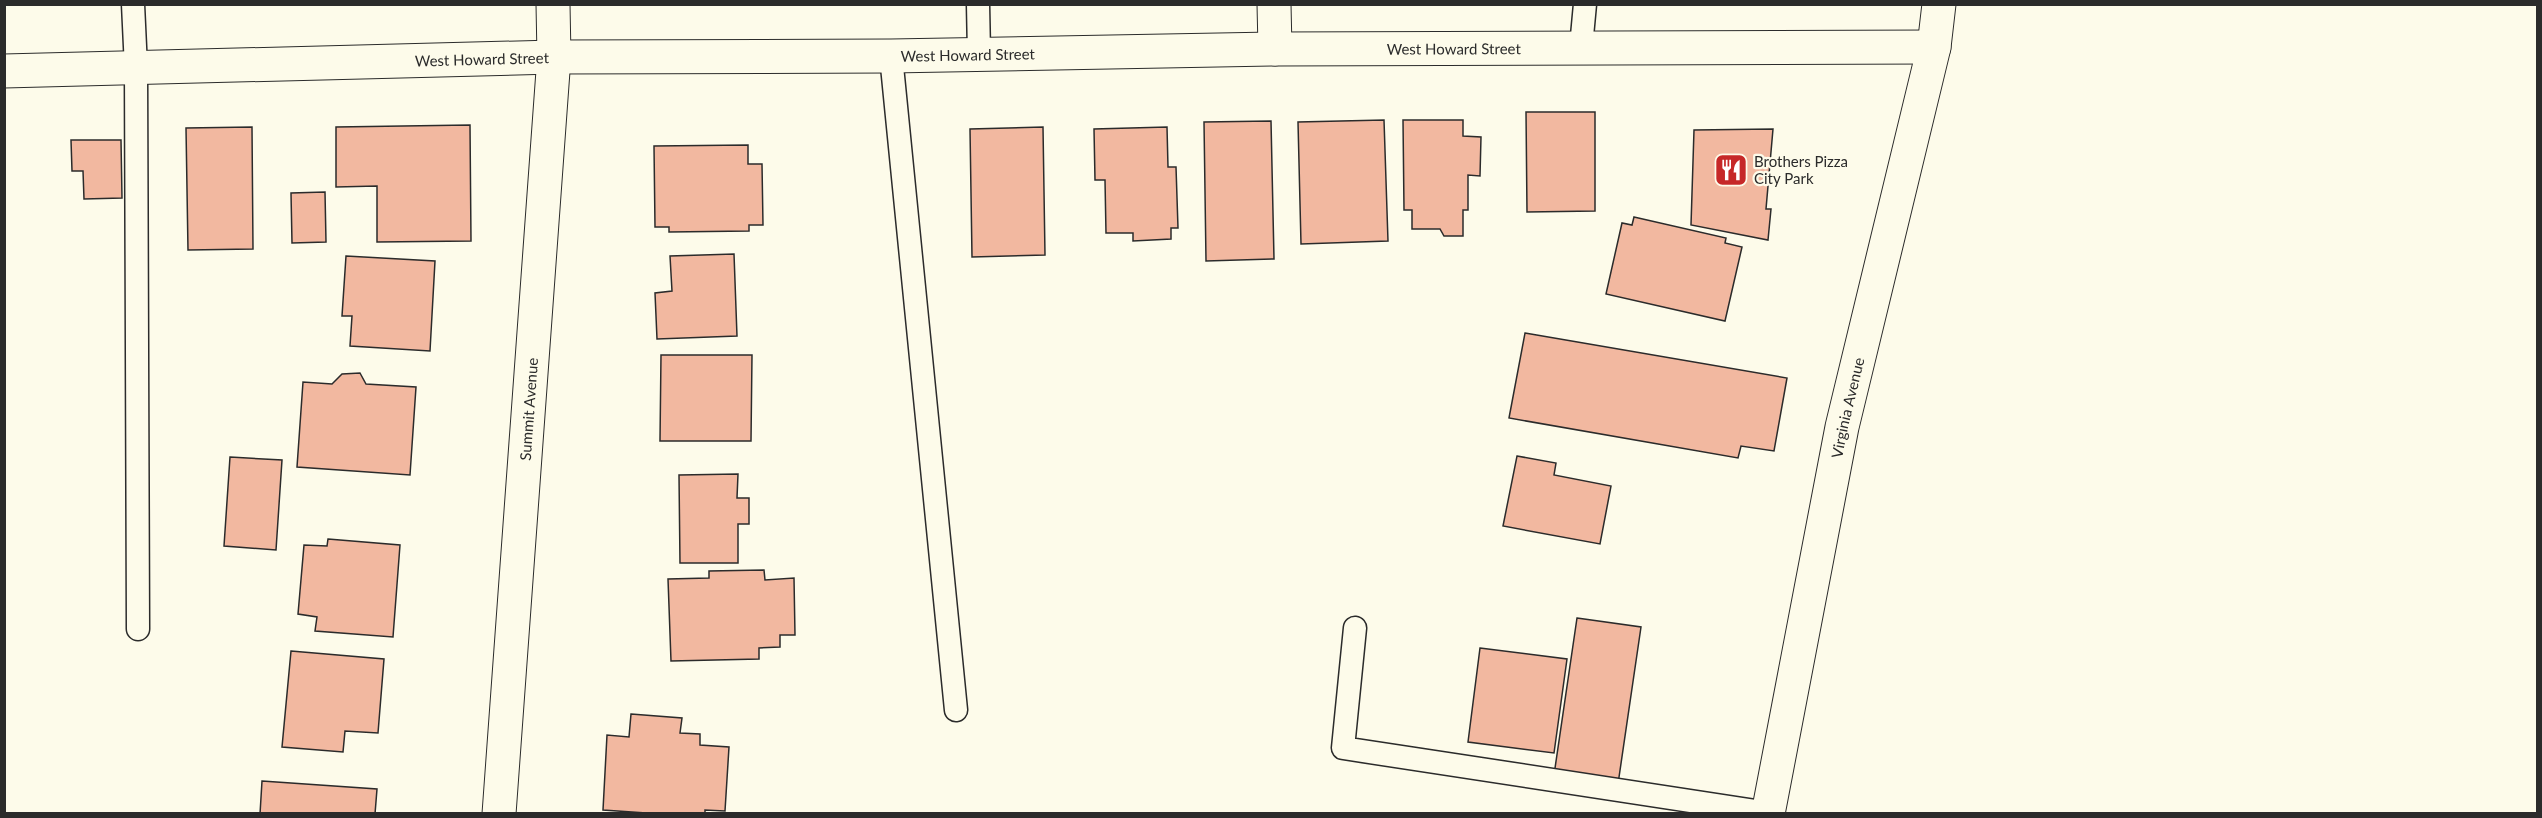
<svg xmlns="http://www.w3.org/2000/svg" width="2542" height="818" font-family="Lato,sans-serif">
	<rect width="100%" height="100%" fill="#fdfbea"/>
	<!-- building -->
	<g fill="#f2b8a0" stroke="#2b2b2b" stroke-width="1.5">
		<path d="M1526,112H1595V211L1527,212Z"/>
		<path d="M1384,120L1388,241L1301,244L1298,122Z"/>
		<path d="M1403,120H1463V136L1481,137L1480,176L1468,175V210H1463V236H1444L1440,229H1412V210H1404Z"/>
		<path d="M1271,121L1274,259L1206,261L1204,122Z"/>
		<path d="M470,125L471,241L377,242V186L336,187V127Z"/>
		<path d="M252,127L253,249L188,250L186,128Z"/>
		<path d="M1043,127L1045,255L972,257L970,129Z"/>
		<path d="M1167,127L1168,167H1176L1178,228H1171V239L1133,241V233H1106L1105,180H1095L1094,129Z"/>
		<path d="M1773,129L1766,209H1771L1768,240L1691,225L1694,130Z"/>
		<path d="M71,140H121L122,198L84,199L83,171H72Z"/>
		<path d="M748,145V164H762L763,225H749V231L669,232V227H655L654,146Z"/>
		<path d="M325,192L326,242L292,243L291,193Z"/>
		<path d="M1634,217L1726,238L1725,243L1742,247L1725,321L1606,294L1622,223L1632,225Z"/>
		<path d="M734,254L737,336L657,339L655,293L672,291L670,256Z"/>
		<path d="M346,256L435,261L430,351L350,346L352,316H342Z"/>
		<path d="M1525,333L1787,378L1774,451L1741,446L1738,458L1509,418Z"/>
		<path d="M661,355H752L751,441H660Z"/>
		<path d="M360,373L366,384L416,387L410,475L297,467L303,382L332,384L342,374Z"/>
		<path d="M1517,456L1556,463L1554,475L1611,486L1600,544L1503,526Z"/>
		<path d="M230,457L282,460L276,550L224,546Z"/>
		<path d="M738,474L737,498H749V524H738V563H680L679,475Z"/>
		<path d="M328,539L400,545L393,637L315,631L317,617L298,614L304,545L327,546Z"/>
		<path d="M764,570L765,580L794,578L795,635H780V647L759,648V659L671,661L668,579L709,578V571Z"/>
		<path d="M1577,618L1641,627L1618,784L1554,775Z"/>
		<path d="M1480,648L1567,659L1554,753L1468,742Z"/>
		<path d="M291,651L384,659L378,733L345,731L343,752L282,747Z"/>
		<path d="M631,714L682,718L680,733L700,734V745L729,747L725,811L705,810V814H661L603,810L607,735L629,737Z"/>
		<path d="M262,781L377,789L375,814H260Z"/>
	</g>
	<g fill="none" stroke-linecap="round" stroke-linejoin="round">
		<defs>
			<g id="service">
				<path d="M133,4L136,68L138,629"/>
				<path d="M978,4L979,54"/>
				<path d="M1581,47L1585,4"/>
				<path d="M891,56L956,710"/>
				<path d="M1355,628L1343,748L1769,813"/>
			</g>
			<g id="minor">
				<path d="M1274,4L1275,49"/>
				<path id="s1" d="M4,71L554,57L891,56L1275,49L1934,47"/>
				<path id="s2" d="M499,814L554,57L553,4"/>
			</g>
			<g id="secondary">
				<path id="s3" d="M1768,814L1842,427L1934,47L1939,4"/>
			</g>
		</defs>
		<!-- service casing -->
		<use href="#service" stroke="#2b2b2b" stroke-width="25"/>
		<!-- minor casing -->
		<use href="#minor" stroke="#2b2b2b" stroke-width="35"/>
		<!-- secondary casing -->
		<use href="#secondary" stroke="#2b2b2b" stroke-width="35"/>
		<!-- service -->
		<use href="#service" stroke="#fdfbea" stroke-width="22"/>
		<!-- minor -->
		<use href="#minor" stroke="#fdfbea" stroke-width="33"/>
		<!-- secondary -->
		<use href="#secondary" stroke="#fdfbea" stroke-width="33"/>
	</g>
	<!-- icons -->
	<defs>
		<symbol id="restaurant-square" viewBox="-11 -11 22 22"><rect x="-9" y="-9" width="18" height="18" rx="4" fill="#c62828" stroke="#fdfbea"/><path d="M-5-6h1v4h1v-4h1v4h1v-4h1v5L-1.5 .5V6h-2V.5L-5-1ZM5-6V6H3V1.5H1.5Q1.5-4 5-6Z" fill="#fff"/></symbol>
	</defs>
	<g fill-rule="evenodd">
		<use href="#restaurant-square" x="1712" y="151" width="38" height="38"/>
	</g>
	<g text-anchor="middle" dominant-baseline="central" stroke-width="4.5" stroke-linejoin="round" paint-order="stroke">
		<!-- street labels -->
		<g font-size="15" fill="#2b2b2b" stroke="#fdfbea">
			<text stroke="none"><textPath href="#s1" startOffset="1450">West Howard Street</textPath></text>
			<text stroke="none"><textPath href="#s1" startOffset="964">West Howard Street</textPath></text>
			<text stroke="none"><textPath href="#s1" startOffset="478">West Howard Street</textPath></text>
			<text stroke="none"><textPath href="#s3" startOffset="414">Virginia Avenue</textPath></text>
			<text stroke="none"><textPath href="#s2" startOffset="406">Summit Avenue</textPath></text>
		</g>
		<!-- poi labels -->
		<g font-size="15" fill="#2b2b2b" stroke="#fdfbea" text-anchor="start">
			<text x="1754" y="161">Brothers Pizza<tspan x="1754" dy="17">City Park</tspan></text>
		</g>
	</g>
	<!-- border -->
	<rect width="2542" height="818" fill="none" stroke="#2b2b2b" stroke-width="12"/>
</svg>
